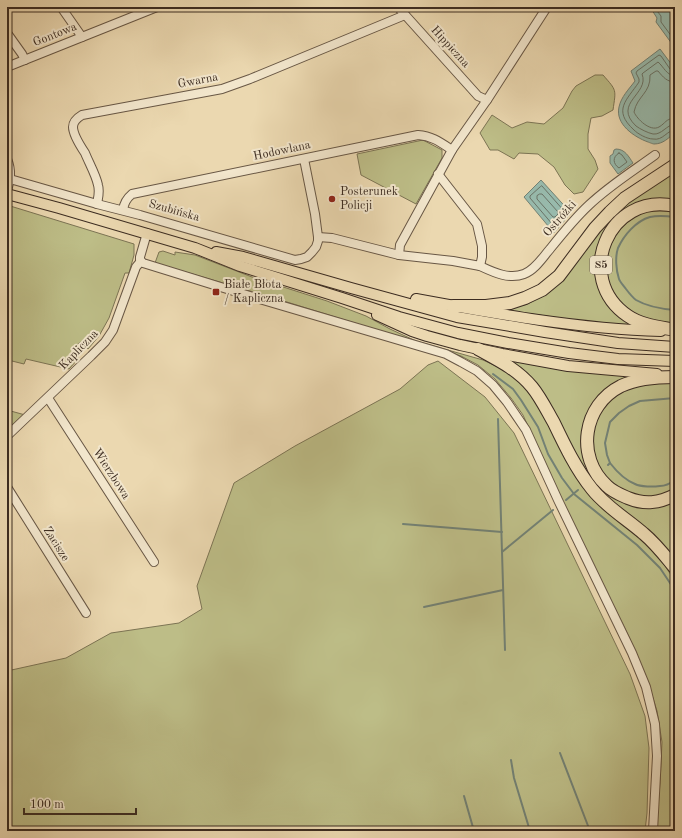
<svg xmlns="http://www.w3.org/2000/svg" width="682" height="838" font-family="'Old Standard TT',serif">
	<rect width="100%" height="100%" fill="#ebd8b0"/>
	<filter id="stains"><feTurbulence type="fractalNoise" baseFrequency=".005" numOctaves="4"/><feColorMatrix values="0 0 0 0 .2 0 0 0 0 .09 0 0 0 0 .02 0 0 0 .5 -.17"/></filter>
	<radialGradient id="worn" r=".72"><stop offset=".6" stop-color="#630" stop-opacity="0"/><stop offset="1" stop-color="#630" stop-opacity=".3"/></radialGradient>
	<!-- green -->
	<g fill="#bdbd87" stroke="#7c7454">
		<path d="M595,75H603C617,91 616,89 613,110L602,116L591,118L588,134V149L595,160L598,169L583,192L574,194L565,185L554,167L538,154L519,153L514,159L498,150H490L480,133L492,115L512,128L527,122L544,124L563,108L572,91L576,86Z"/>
		<path d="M423,140L442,150V158L416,204L361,175L357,154Z"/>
		<path d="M675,171V202L625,211L597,277L637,325H610L503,310L528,304L546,293L616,211Z"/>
		<path d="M7,205L134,244V255L129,273H125L109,318L99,336L88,349L80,342L72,350L79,358L69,369L26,359L24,364L8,360L7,361Z"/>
		<path d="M648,211H675V326L634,315L616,299L606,276L607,252L618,230L636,215Z"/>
		<path d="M163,251L175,255V252L195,255L252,277L327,301L366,316L390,329L416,341L483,360L498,367L500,366L529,390L577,476L643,539L661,560L675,581V831H656L660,783L662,742L657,711L648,682L629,637L567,511L523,415L511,398L495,379L478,365L461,356L274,298L155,263L159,252Z"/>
		<path d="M506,358L635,377L614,386L583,438L616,499L675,501V562L597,489Z"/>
		<path d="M438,361L485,397L514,433L630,674L645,716L649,748L647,813L645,831H7V671L66,658L111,633L179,623L202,609L197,586L234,483L295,446L400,389L428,365Z"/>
		<path d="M663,382H675V490L663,496L642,497L622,492L599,471L591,441L595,421L606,403L623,391L642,385Z"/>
		<path d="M7,410L29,416L7,436Z"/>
	</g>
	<!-- water -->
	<g fill="#98baac" stroke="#738174">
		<path d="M650,7H675V48L656,22L657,18Z"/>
		<path d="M660,49L675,69V132C669,138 663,144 654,144C653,144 648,142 648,142C634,137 615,124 619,107C621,97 629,89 635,81L631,71Z"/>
		<path d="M616,149C625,149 629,157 633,163L618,174L610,163V156L613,154L614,150Z"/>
		<path d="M541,180L571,213L554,233L524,197Z"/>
	</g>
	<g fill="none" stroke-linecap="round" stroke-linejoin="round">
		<!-- shore -->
		<g stroke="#6a7366" stroke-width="1">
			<path d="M654,7L661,16V22L675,41"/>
			<path d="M675,71L670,69L661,56L659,55L637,71L636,73L639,79V82C627,100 612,110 634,130C638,134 647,139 653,139C663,141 667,130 675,130"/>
			<path d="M675,76C666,75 664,67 658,62L643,73L642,74C650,94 612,103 636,126C640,129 648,133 653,134C662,135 666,125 675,124"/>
			<path d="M675,82C667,82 663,77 658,71H656L650,75C651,93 637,96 634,112C637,119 650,132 659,127C666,123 665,119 675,118"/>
			<path d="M619,153L622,155L627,162L619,168C613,164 612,157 619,153Z"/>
			<path d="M542,186L565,212L564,214L555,226L553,225L530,198V196L540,187Z"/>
			<path d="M540,194H542L558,212V214L555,217H553L537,199V196Z"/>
		</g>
		<!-- stream -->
		<g stroke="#738174" stroke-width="2">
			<path d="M675,217C667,216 659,215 650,217C636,221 624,235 618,248C615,257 616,270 619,279C620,282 624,286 626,289C629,293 632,297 636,300C648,307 662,309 675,310"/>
			<path d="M493,374L513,389L521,400L538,427L548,454L562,478L574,494L637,545L660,568L672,586L675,592"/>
			<path d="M498,419L502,552"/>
			<path d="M610,463C617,472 625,480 635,484C641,487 653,487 660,486C665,486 671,483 675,480"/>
			<path d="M608,465L610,463L607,455L605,443L610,422L619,413L629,406L640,401L675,398"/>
			<path d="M566,500L578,490"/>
			<path d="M403,524L502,532"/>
			<path d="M424,607L503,590"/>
			<path d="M505,650L502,552L553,510"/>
			<path d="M560,753L590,831"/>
			<path d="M511,760L514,778L530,831"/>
			<path d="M464,796L474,831"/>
		</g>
		<defs>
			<g id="minor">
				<path d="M61,7L82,37"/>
				<path d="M398,7L478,96L487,100"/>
				<path d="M7,33L22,54L25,60"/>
				<path d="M7,67L157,7"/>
				<path d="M7,159C12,171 10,180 7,191"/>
				<path d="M10,179L97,204L140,215L295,260L301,259L307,257L312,252L316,247L318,241V237L315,214L304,159"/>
				<path d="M97,204C98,198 100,192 98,185C96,175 89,163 85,153C81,147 73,135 73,127C73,122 77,118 82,115L222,89L250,79L405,15"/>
				<path d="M123,210C124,203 126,199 132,194L418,135C432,136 440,142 452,150"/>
				<path d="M147,233L140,257V260L143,263L256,298L446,354L461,362L477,371L493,385L507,402L526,430L558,500L632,653L646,687L655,724L657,756L653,831"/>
				<path d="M318,237L332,238L399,255L453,261L480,266L482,257V246L477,224L438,174"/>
				<path d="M399,255L400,245L452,150L487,100L547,7"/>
				<path d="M480,266C493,272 509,280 524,274C535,270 543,257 550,249C562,234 575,218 589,205C609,186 633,171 655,155"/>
				<path d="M48,398L154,562"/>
				<path d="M7,436L91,356L105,342L113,330L136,267L141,261"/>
				<path d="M7,487L86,613"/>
			</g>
			<g id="major">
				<path d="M7,194L59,208L195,248L240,266L342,298L399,317L458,333L508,343L569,353L618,359L675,361"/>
				<path d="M216,252L243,257L351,288L457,317L545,332L618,343L675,347"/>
				<path d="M416,299C497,314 579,329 661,331"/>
				<path d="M377,315L412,331L427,336L460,345L502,354L568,366L657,374"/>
			</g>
			<g id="highway">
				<path d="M675,206C609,191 572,278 628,316C641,325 660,327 675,330"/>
				<path d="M453,306H486L510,303L525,298L542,290L559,276L595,228L610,212L625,198L675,165"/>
				<path d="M478,349C498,360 517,369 532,387C541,398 547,411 554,423C565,446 576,469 592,489C606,507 627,519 644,534C656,544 665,556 675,568"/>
				<path d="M675,377C657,377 638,378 621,386C583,405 575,457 607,486C613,492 621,495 628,498C645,505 659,503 675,495"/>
			</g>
		</defs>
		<!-- minor casing -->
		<use href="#minor" stroke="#685745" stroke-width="10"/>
		<!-- major casing -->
		<use href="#major" stroke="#3c2c21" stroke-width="12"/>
		<!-- highway casing -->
		<use href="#highway" stroke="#3c2c21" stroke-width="14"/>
		<!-- minor -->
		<use href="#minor" stroke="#f2e6cc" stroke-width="8"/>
		<!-- major -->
		<use href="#major" stroke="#ebd8b0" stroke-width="10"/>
		<!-- highway -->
		<use href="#highway" stroke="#ebd8b0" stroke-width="12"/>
	</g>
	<!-- markers -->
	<g fill="#8f2418" stroke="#f2e6cc" stroke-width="1.5">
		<circle cx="332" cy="199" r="4"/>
		<rect x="212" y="288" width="8" height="8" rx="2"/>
	</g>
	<g text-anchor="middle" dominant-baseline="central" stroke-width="4" stroke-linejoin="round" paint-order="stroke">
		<!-- shield labels -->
		<rect fill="#f2e6cc" stroke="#736454" stroke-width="1" x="590" y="256" width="22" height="18" rx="3"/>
		<g font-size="11" font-weight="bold" fill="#3c2c21">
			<text x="601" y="265">S5</text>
		</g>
		<!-- street labels -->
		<g font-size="12" fill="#3c2c21" stroke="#f2e6cc">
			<text transform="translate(55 35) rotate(-22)">Gontowa</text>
			<text transform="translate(450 47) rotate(48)">Hippiczna</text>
			<text transform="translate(198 81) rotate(-11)">Gwarna</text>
			<text transform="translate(282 151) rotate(-12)">Hodowlana</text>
			<text transform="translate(174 211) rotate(16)">Szubińska</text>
			<text transform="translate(560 219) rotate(-49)">Ostróżki</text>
			<text transform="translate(79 350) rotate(-46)">Kapliczna</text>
			<text transform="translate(111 474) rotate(57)">Wierzbowa</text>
			<text transform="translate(56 544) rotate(58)">Zacisze</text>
		</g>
		<!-- poi labels -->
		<g font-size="12" fill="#3c2c21" stroke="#f2e6cc" text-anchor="start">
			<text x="340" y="192">Posterunek<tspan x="340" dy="14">Policji</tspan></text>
			<text x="224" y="285">Białe Błota<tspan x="224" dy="14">/ Kapliczna</tspan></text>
		</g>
	</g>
	<!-- margin -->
	<rect width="682" height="838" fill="none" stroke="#ebd8b0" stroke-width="24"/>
	<rect x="8" y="8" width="666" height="822" fill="none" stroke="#3c2c21" stroke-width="2"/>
	<rect x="12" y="12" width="658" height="814" fill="none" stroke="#3c2c21"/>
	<!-- scale -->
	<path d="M24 808v6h112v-6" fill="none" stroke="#3c2c21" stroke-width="2"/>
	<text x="30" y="808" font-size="12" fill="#3c2c21" stroke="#f2e6cc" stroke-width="3" paint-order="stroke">100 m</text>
	<rect width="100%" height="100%" filter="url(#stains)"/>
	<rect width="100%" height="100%" fill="url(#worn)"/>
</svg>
